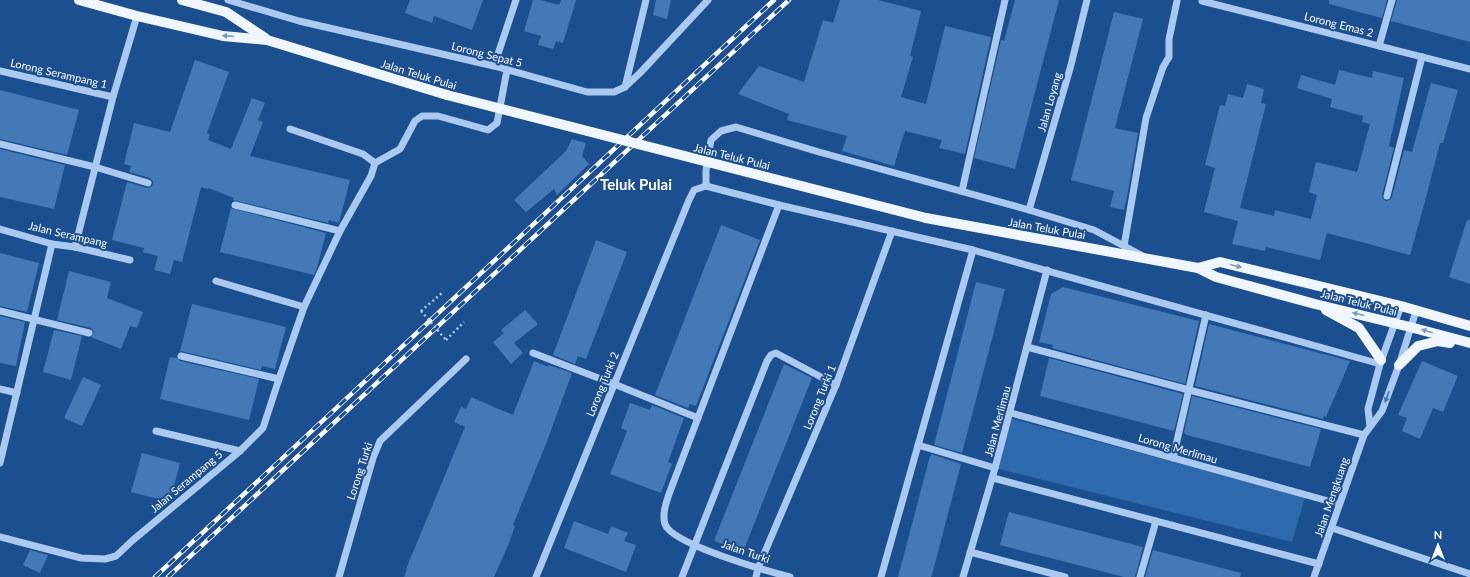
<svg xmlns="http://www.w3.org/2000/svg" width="1470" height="577" font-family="Lato,sans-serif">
	<rect width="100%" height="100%" fill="#1b4f8f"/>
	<!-- green -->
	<path fill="#2e69ad" d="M1006,417L1305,497L1292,542L995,468Z"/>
	<!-- building -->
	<g fill="#4478b7">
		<path d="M410,0H483L472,30L434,16L432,23L405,13Z"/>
		<path d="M533,0H541L559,5L561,0H576L563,43L556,41L553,49L538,45L541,36L524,31Z"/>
		<path d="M656,0H671L667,19L653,15Z"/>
		<path d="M840,0H878L921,11L910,56L913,57L901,97L926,104L945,26L991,37L965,154L939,148L942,140L905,131L894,166L842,151L847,136L787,120L789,114L738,94L759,66L804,82L823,20L833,23Z"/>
		<path d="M1015,0H1059L1015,169L974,158L1001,40L1004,41Z"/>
		<path d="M1329,0H1387L1382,18L1329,4Z"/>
		<path d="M1397,0H1470V42L1391,21Z"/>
		<path d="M1114,12L1143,19L1115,128L1138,133L1128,191L1124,210L1110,207L1114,191L1071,180Z"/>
		<path d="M195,60L229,72L207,133L210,134L208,140L231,149L252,98L265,103L258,120L263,122L250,156L350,180L339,223L329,220L328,223L233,200L234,198L208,188V189L201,187L182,262L174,260L170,274L154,270L158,256L143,252L144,248L112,240L127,182L147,188L151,187L153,184V181L150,178L129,172L131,166L124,164L134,123L170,132Z"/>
		<path d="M1339,70L1372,78L1373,71L1404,78L1389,146L1394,148L1382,195L1383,199L1386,201L1390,200L1392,197L1404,150L1412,152L1431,83L1458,90L1443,143H1440L1424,205L1410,255L1327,233L1320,260L1266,247L1265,251L1232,244L1238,221L1204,212L1215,168L1205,165L1220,105L1225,106L1228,94L1243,98L1247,84L1264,89L1261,103L1266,104L1240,208L1274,216L1275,210L1311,219L1317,195L1309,192L1316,162L1357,172L1370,124L1362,122L1363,116L1330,107L1332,99L1297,88L1301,75L1335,85Z"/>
		<path d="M0,90L79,110L67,155L0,139Z"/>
		<path d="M572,139L586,143L582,156L589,164L557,195L554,189L526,212L514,200L566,151Z"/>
		<path d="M0,149L65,165L54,209L0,197Z"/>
		<path d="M231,208L326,233L317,268L314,275L220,252Z"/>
		<path d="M1467,220H1470V284L1449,277Z"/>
		<path d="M721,225L760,240L696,406L690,404L688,408L655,395Z"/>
		<path d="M596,240L627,252L586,359L578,356L575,364L553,355Z"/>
		<path d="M0,253L39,263L27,312L0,306Z"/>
		<path d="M69,271L111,282L107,298L143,312L137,328L130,326L121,349L91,337L94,332L91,328L57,320Z"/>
		<path d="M976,282L1005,289L962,453L934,445Z"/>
		<path d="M1063,287L1199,321L1185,384L1052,348L1053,345L1039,342L1051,294Z"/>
		<path d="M192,304L286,327L275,369L262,366L261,370L180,351Z"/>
		<path d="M525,310L538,324L514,343L523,353L511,364L493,342L504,333L501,330Z"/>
		<path d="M0,316L25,322L16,366L0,363Z"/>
		<path d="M1209,324L1350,361L1326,417L1324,416L1323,419L1195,386Z"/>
		<path d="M54,330L82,336L71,380L43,372Z"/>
		<path d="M170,357L177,358L180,361L259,379L249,420L160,399Z"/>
		<path d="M1049,358L1183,394L1174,431L1040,396Z"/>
		<path d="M534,361L548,367L549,365L572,373L546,444L513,525L515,526L509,543L494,577H404L407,569H406L465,427L454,422L461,407L466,409L471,397L513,415Z"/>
		<path d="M1422,361L1458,376L1443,412L1433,408L1420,439L1402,431L1407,418L1398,415Z"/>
		<path d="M784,364L812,378L743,552L714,541Z"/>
		<path d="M83,377L101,385L82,426L64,418Z"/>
		<path d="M1192,396L1321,429L1310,467L1187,435L1184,433Z"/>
		<path d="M630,403L650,410L652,405L684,418L668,462L672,464L661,493L610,474L627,431L621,428Z"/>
		<path d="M142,453L180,463L170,502L131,492Z"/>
		<path d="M931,454L961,464L933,571L931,577H898L930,456H931Z"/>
		<path d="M1009,512L1143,547L1135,577H1124L1000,545Z"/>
		<path d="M574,521L608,534L611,526L628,533L624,541L636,545L626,572L564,548Z"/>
		<path d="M30,550L48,555L40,573L23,565Z"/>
		<path d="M1153,550L1241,573L1240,577H1145Z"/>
	</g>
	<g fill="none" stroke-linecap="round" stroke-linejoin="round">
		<!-- path -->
		<g stroke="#a9c9ee" stroke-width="2.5" stroke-dasharray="2 3" stroke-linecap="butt">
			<path d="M421,311L442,293"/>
			<path d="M446,340L464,322"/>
		</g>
		<!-- minor -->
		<g stroke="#a9c9ee" stroke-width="7">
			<path d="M228,0L299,21L494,66L587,92H614L625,87L640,73L708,0"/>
			<path d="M1202,1L1470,69"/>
			<path d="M1379,46L1392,0"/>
			<path d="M494,66L516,0"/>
			<path d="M0,71L113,97"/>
			<path d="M625,87L646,0"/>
			<path d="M290,129L363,154L375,163"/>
			<path d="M0,144L95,167L148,183"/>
			<path d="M375,163L400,149L415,121L422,116H438L488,130L497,123L507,70"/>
			<path d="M706,186V170L711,140L721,131L736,127L819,152L1029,210L1094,230L1141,255"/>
			<path d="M962,191L1005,0"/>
			<path d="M1387,196L1422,57"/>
			<path d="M235,205L340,231"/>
			<path d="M779,205L669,494C666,503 662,514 665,524C671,544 767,571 790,577"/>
			<path d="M1029,210L1071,65L1087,0"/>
			<path d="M0,229L52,244L75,247L130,260"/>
			<path d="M1124,246L1146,118L1163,67L1169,57V39L1177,1"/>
			<path d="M75,247L113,97L137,16"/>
			<path d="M216,281L304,307"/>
			<path d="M0,311L89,333"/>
			<path d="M1027,347L1189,390L1364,435"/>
			<path d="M533,353L614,384L698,418"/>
			<path d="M181,356L279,379"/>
			<path d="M0,389L17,393"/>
			<path d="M1011,413L1339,504"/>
			<path d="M1370,426L1368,409L1380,364L1401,306"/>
			<path d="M156,431L240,451"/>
			<path d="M918,445L995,468"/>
			<path d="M1173,458L1206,315"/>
			<path d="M0,463L52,244"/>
			<path d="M993,478L1319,564"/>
			<path d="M1332,528L1470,574"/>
			<path d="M0,537L81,558L105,559L116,556L133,540L240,451L263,428L279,379L304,307L340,231L371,176L375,163"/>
			<path d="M970,552L1065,577"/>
			<path d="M339,577L373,458L380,441L466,359"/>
			<path d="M536,577L689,200L694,190L706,186L779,205L973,250L1380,364"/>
			<path d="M682,577L767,361L771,355L776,353L836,385"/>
			<path d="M756,577L758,568L836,385L892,231"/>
			<path d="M881,577L973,250"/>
			<path d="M963,577L995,468L1047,270"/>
			<path d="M1140,577L1156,521"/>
			<path d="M1314,577L1364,435L1382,411L1399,365L1416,311"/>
		</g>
		<!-- major -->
		<g stroke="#f0f6ff" stroke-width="10">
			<path d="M79,0L137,16L223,36L267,40L447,95"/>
			<path d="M182,0L226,12L265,38"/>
			<path d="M926,218L1198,268L1216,277L1315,304L1410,327L1470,343"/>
			<path d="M1198,268L1220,262L1401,306L1470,326"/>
			<path d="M1326,310L1359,328L1381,360"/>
			<path d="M1399,365L1418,346L1438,341L1450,343"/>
		</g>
		<defs>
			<g id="rail">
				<path d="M155,577L774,0"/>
				<path d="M168,577L789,0"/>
			</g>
		</defs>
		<!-- rail casing -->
		<use href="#rail" stroke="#fff" stroke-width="4.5"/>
		<!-- rail -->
		<use href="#rail" stroke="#1b4f8f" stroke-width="3" stroke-dasharray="9" stroke-linecap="butt"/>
		<!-- path-bridge -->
		<path stroke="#a9c9ee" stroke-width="2.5" stroke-dasharray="2 3" stroke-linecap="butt" d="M421,311L446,340"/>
		<!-- major-bridge -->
		<path stroke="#f0f6ff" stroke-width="10" d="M447,95L926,218"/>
	</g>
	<!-- one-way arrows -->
	<defs><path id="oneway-solid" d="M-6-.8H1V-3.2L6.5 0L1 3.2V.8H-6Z"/></defs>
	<g fill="#7b9ac1">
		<use href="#oneway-solid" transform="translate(228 36) rotate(-175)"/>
		<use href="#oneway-solid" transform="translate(1236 266) rotate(14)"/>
		<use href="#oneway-solid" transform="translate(1358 314) rotate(-166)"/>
		<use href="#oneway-solid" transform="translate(1427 331) rotate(-164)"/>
	</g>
	<use fill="#4674ac" href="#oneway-solid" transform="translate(1387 397) rotate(110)"/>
	<g text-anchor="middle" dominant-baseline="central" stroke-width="4" stroke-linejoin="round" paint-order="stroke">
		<!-- street labels -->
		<g font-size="11" fill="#fff" stroke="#1b4f8f">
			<text transform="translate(1339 24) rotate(14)">Lorong Emas 2</text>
			<text transform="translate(487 54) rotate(14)">Lorong Sepat 5</text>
			<text transform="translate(59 73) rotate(13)">Lorong Serampang 1</text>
			<text transform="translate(419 74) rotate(17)">Jalan Teluk Pulai</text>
			<text transform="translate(1049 102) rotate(-74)">Jalan Loyang</text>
			<text transform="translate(732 156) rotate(14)">Jalan Teluk Pulai</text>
			<text transform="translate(1047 228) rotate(10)">Jalan Teluk Pulai</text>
			<text transform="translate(68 234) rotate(13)">Jalan Serampang</text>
			<text transform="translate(1359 302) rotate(14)">Jalan Teluk Pulai</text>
			<text transform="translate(602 384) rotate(-68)">Lorong Turki 2</text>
			<text transform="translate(819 397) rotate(-68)">Lorong Turki 1</text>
			<text transform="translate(997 421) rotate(-75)">Jalan Merlimau</text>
			<text transform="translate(1178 448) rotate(16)">Lorong Merlimau</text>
			<text transform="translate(359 471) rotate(-72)">Lorong Turki</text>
			<text transform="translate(186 481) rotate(-40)">Jalan Serampang 5</text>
			<text transform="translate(1331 497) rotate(-71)">Jalan Mengkuang</text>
			<text transform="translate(746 551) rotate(19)">Jalan Turki</text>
		</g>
		<!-- district labels -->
		<g font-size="15" font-weight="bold" fill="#fff" stroke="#1b4f8f">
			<text x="636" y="184">Teluk Pulai</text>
		</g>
	</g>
	<!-- north arrow -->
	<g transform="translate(1438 545)" stroke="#1b4f8f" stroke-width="3" paint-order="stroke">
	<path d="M0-3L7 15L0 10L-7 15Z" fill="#ffffff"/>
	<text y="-6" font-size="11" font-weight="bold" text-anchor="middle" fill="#ffffff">N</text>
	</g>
</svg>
